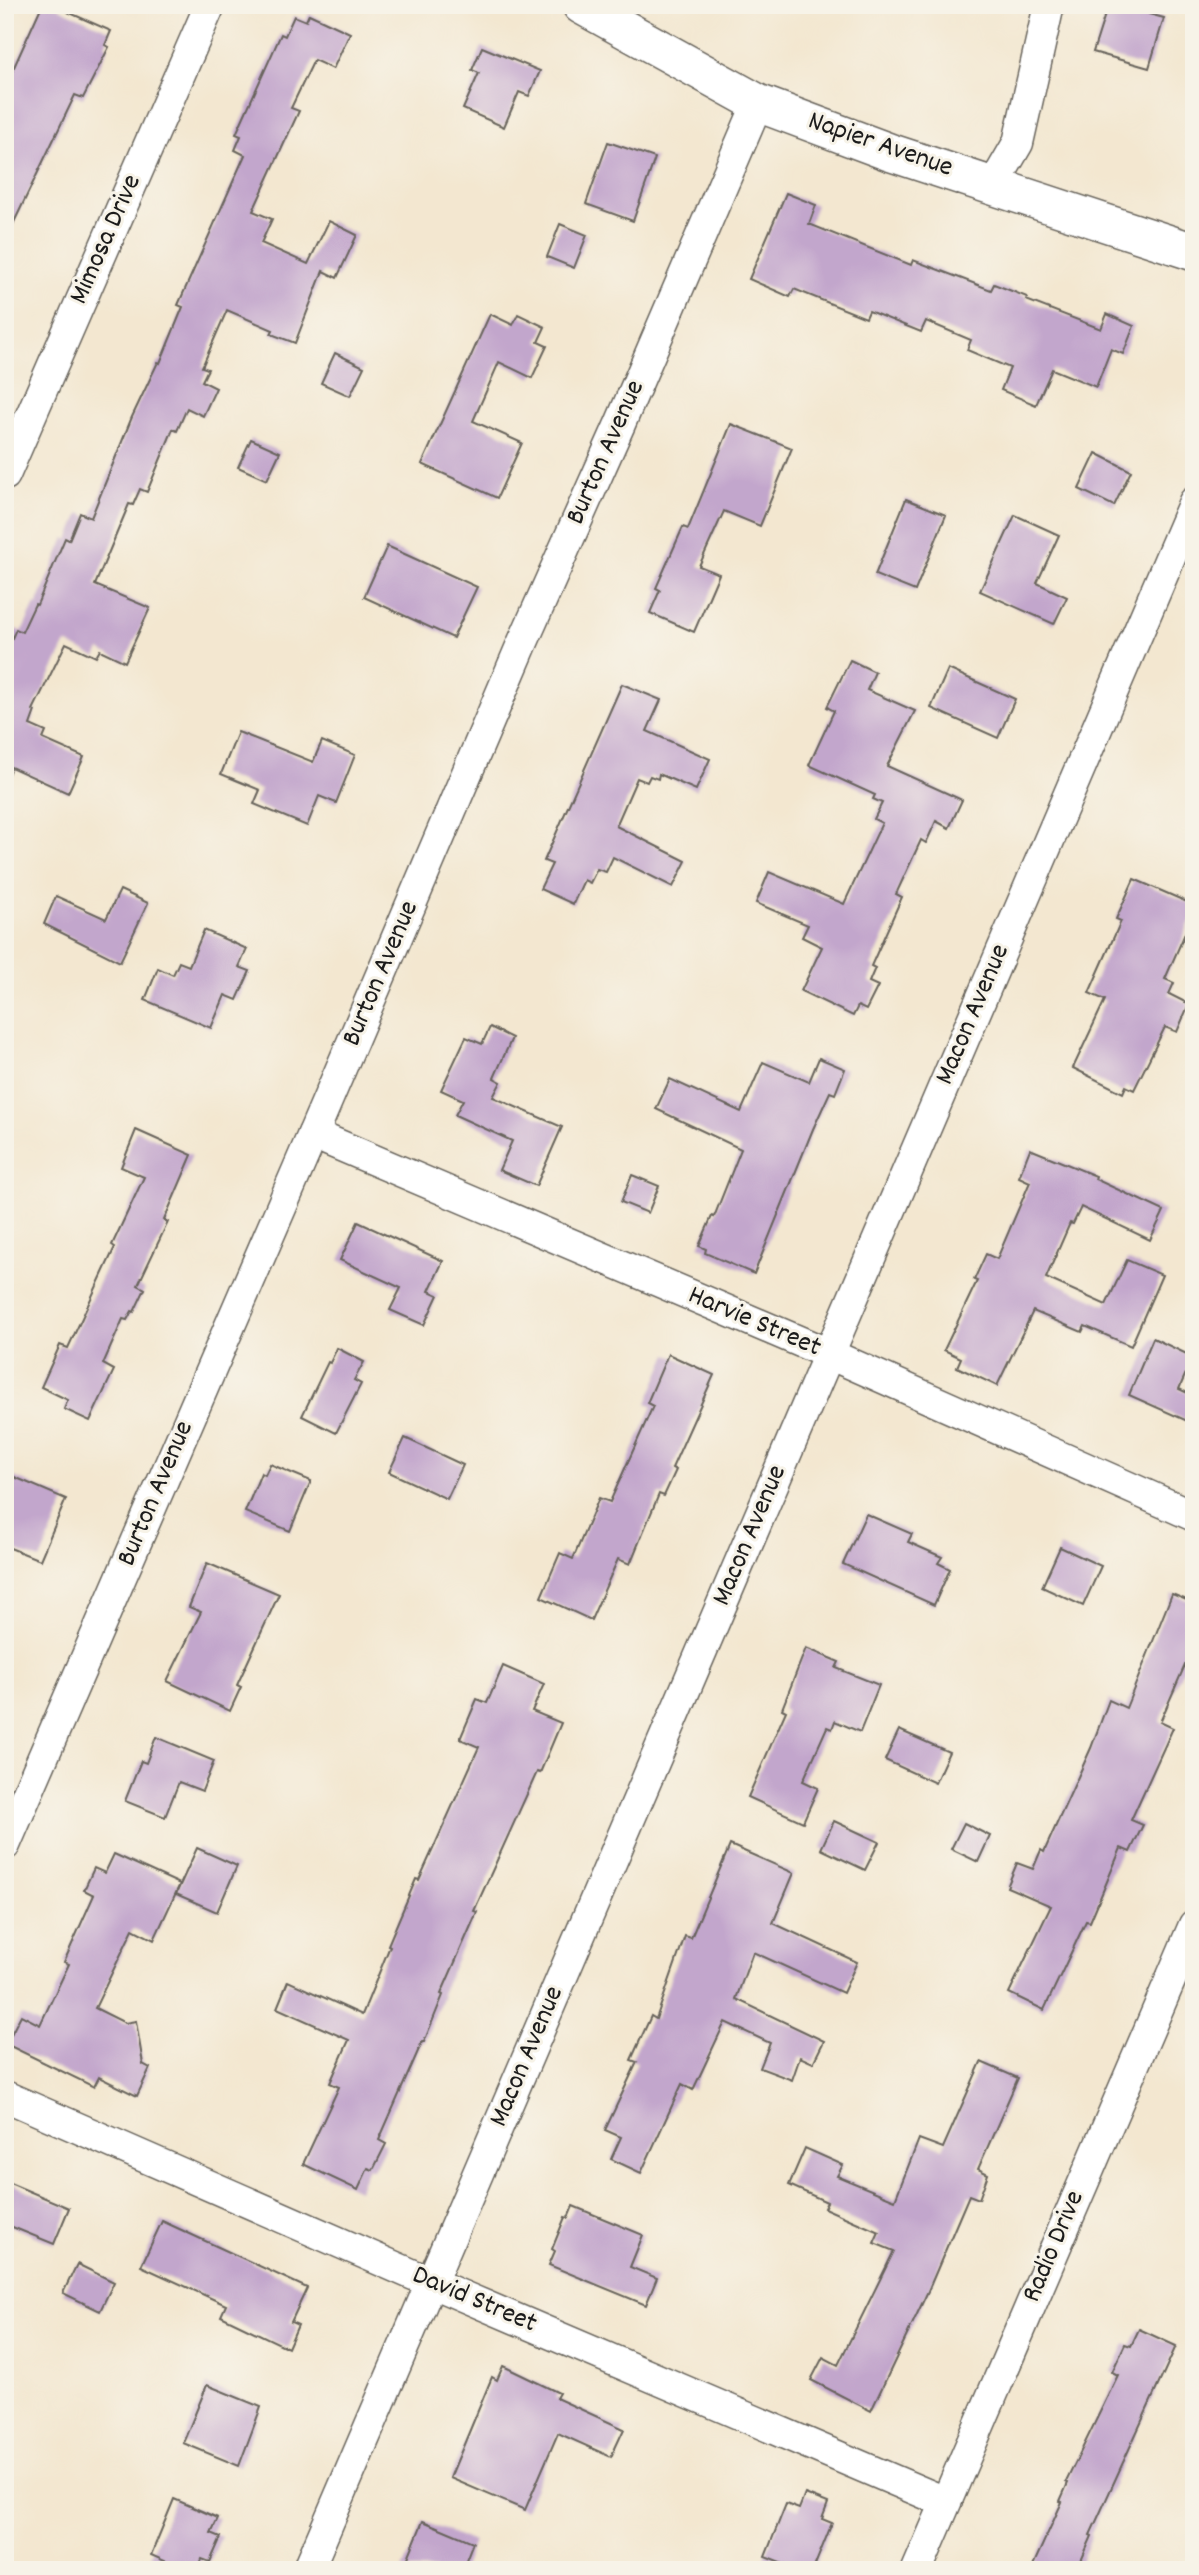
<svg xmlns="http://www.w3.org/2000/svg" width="1199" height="2575" font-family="Dekko,sans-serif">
	<rect width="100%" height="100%" fill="#f7f3e8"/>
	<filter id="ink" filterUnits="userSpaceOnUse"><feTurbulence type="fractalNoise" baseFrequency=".0143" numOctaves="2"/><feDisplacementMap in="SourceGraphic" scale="14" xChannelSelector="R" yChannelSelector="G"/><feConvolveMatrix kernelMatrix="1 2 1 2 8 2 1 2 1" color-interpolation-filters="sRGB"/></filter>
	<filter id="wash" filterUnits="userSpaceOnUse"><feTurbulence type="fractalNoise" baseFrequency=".00686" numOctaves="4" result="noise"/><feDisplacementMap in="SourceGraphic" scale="28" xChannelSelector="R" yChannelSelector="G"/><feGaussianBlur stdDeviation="1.57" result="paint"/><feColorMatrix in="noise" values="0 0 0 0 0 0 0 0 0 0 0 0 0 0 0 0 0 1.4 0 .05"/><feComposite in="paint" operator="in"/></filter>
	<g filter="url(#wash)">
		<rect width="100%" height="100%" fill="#f3e7d0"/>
		<g id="blocks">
			<!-- building -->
			<g fill="#c2a6cc">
				<path d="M42,5H52L111,31L105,45L109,47L83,98L75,95L5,241V87Z"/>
				<path d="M1108,5H1152L1149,14L1164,18L1149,68L1093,52Z"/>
				<path d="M309,14L350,33L333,69L314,60L291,108L299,111L253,211L272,219L261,243L308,264L329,221L357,235L337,278L323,271L295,343L271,334L273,330L227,310L202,367L208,369L202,381L216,388L203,416L187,408L177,431L173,429L147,492L140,489L133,505L129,504L95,585L150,608L125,662L100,650L96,657L66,643L33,710L35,711L30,725L46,732L43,739L84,757L68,793L11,767L5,782V654L16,629L22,632L35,604L37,605L65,538L69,540L80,513L91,518L132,417L158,362L160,363L183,307L178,305L245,155L235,150L241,136L236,134L281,34L285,36L294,16L306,21Z"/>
				<path d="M482,47L540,71L529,96L519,92L504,127L463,109L479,73L472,70Z"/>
				<path d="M608,142L655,158L633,221L586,204Z"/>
				<path d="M786,193L816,205L809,224L911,265L913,260L991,290L994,284L1027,297L1026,300L1101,329L1107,314L1134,326L1123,354L1111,349L1096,387L1052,369L1036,405L1001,390L1010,368L967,350L971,340L926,321L921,332L869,311L866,318L794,289L790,297L749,279Z"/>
				<path d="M560,224L587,235L574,268L547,257Z"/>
				<path d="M490,314L513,325L518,314L545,327L538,342L547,346L532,378L499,362L473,421L522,443L497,498L422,464Z"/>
				<path d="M335,353L364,367L350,396L321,383Z"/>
				<path d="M731,424L792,448L760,526L724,511L699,566L719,574L694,632L650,613L660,590L656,588L683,527L688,529Z"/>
				<path d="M251,439L280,452L267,480L238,467Z"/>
				<path d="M1096,453L1131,471L1114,506L1079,489Z"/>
				<path d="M906,499L946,515L915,591L875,575Z"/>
				<path d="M1015,515L1059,535L1037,583L1067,597L1054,624L980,591Z"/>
				<path d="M387,546L477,587L453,638L364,597Z"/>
				<path d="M850,660L875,672L867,690L915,711L887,766L962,800L949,828L936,821L926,843L921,840L896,894L902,897L871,966L875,968L869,982L878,986L866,1010L858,1006L853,1016L801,991L822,947L802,937L808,925L756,903L769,872L844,904L882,823L874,819L882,803L873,799L875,795L809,765L834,711L827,707Z"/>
				<path d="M948,669L1015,699L998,738L931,708Z"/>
				<path d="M622,684L661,700L647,731L710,759L696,790L659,774L658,779L650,776L647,782L637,778L616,826L686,861L673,887L613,857L606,872L597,869L590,883L584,880L573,904L540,889L552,864L544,861Z"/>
				<path d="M238,732L313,762L322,741L355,755L336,803L319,796L307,826L254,804L260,790L221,774Z"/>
				<path d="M1134,879L1194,905V913L1165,979L1174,983L1169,994L1189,1004L1177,1032L1165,1027L1134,1090L1126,1086L1123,1093L1073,1068L1105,1000L1089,993L1121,921L1116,919Z"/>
				<path d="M120,890L148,903L120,962L44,924L56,896L106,919Z"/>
				<path d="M204,930L247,949L239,967L250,971L237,1000L225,995L211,1028L145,1000L158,968L173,975L179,962L189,966Z"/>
				<path d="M490,1027L512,1038L494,1078L501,1082L493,1097L562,1127L536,1186L499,1170L512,1141L455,1115L463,1100L441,1090L466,1037L482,1044Z"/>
				<path d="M819,1058L845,1069L835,1094L830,1092L813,1129L754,1274L705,1253L706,1249L699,1246L712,1216L714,1217L741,1149L656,1109L670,1079L741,1112L763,1062L809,1082Z"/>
				<path d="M136,1130L192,1155L164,1220L168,1222L138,1285L145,1289L134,1312L132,1311L127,1320L123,1319L103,1364L114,1370L90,1421L64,1409L68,1400L41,1387L60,1345L68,1348L115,1247L112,1245L144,1177L121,1167Z"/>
				<path d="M1030,1149L1096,1176L1095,1179L1164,1211L1150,1240L1081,1207L1073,1224L1070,1223L1046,1278L1106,1305L1127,1260L1162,1275L1131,1346L1085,1326L1082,1332L1033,1311L997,1386L957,1367L961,1358L944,1350L977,1281L974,1280L986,1254L997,1259L1030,1182L1019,1177Z"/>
				<path d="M632,1175L659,1186L648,1213L621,1202Z"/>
				<path d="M358,1222L443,1261L429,1291L438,1295L424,1325L390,1310L401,1288L340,1260Z"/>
				<path d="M1153,1338L1193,1357L1179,1389L1194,1396V1424L1129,1395Z"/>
				<path d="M337,1348L364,1362L354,1380L361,1384L336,1433L302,1416L328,1362L330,1363Z"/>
				<path d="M668,1354L714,1375L672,1468L676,1470L664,1496L659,1494L630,1564L618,1559L591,1620L541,1597L560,1553L573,1559L599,1498L610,1502L653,1406L647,1403Z"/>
				<path d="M405,1438L463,1465L447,1499L389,1472Z"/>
				<path d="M270,1464L311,1481L290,1531L245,1512L261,1473L265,1475Z"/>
				<path d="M5,1473L66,1499L40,1560L5,1546Z"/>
				<path d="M866,1514L912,1534L908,1542L942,1557L938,1563L950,1569L934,1605L843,1564Z"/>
				<path d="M1060,1547L1101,1566L1083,1606L1042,1587Z"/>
				<path d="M207,1563L279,1594L237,1685L241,1687L230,1711L167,1681L201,1612L189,1607Z"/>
				<path d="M1172,1594L1194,1603V1669L1185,1665L1160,1722L1173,1728L1131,1820L1143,1825L1130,1852L1121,1848L1090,1922L1086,1921L1044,2010L1009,1993L1051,1906L1007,1887L1017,1863L1033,1869L1041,1850L1044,1852L1091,1748L1109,1700L1126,1708Z"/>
				<path d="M806,1648L839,1662L836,1668L879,1685L860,1732L835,1721L832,1729L827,1727L803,1781L818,1788L803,1822L748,1797L786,1711L782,1709Z"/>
				<path d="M503,1666L544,1684L532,1711L561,1723L540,1773L537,1772L474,1911L477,1912L441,1994L443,1995L424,2042H422L379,2140L386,2144L373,2170L368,2168L358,2190L303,2164L339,2087L330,2083L349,2040L277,2008L288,1981L362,2015L390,1946L388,1945L416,1879L419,1880L479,1747L460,1739L477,1699L487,1703Z"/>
				<path d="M899,1730L949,1752L935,1783L885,1760Z"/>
				<path d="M156,1737L214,1761L202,1791L179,1782L165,1817L125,1801L141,1761L146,1763Z"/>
				<path d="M834,1821L879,1842L865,1870L821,1849Z"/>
				<path d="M964,1823L990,1836L978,1862L951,1849Z"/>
				<path d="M730,1845L794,1873L773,1923L857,1962L843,1993L753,1952L736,1999L824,2041L813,2063L800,2057L792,2080L760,2068L770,2043L725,2022L693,2090L682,2084L641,2173L611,2159L621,2137L605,2130L637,2062L631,2060L651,2016L656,2019L685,1936L691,1938Z"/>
				<path d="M197,1848L237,1866L217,1912L176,1894Z"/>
				<path d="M114,1854L180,1884L154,1940L133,1929L95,2008L125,2023L136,2021L143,2064L150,2068L137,2096L99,2077L94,2087L6,2044L21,2015L40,2025L69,1964L64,1962L94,1895L84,1890L94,1868L105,1873Z"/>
				<path d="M981,2062L1018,2078L978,2169L988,2174L979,2199L969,2195L928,2291L871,2411L811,2380L823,2357L838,2365L894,2251L874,2243L879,2232L824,2208L827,2202L789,2185L805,2148L843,2165L837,2176L895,2200L919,2139L943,2148Z"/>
				<path d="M5,2181L69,2208L54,2244L5,2224Z"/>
				<path d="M573,2206L643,2235L630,2267L657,2278L646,2305L549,2265L555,2251L552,2249L565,2217L568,2218Z"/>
				<path d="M162,2221L307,2288L291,2322L298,2325L288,2348L221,2316L226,2305L141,2266Z"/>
				<path d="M77,2264L114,2282L100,2311L63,2293Z"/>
				<path d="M1139,2329L1176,2346L1090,2535L1092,2536L1077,2570H1031L1062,2502L1060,2501L1068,2483L1066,2482L1118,2375L1112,2372L1125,2344L1131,2346Z"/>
				<path d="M503,2366L559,2393L556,2398L624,2429L611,2457L558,2433L525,2510L450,2478L492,2377L497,2380Z"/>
				<path d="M207,2385L261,2407L239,2466L183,2443Z"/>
				<path d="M805,2494L828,2503L822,2519L832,2523L813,2570H798L765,2557L786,2504L799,2509Z"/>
				<path d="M174,2499L218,2518L211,2533L221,2537L210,2562L202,2559L198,2570H185L151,2555Z"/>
				<path d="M423,2521L473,2542L462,2570H403Z"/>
			</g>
		</g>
	</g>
	<g filter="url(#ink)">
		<use href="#blocks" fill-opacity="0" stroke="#67635b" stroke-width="2"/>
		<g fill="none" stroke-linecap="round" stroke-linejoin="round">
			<defs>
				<g id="minor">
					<path d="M993,186L1018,143L1049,5"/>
					<path d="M5,475L210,5"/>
					<path d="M313,1134L829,1354L1194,1516"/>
					<path d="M5,1845L313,1134L522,644L620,424L758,103"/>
					<path d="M5,2096L432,2283L945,2502"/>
					<path d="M308,2570L1194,502"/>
					<path d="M917,2570L1194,1925"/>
				</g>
				<path id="tertiary" d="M581,5L758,103L889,152L1194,252"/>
			</defs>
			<!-- minor casing -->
			<use href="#minor" stroke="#67635b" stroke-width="33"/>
			<!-- tertiary casing -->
			<use href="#tertiary" stroke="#67635b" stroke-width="40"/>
			<!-- minor -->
			<use href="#minor" stroke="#fff" stroke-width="30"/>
			<!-- tertiary -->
			<use href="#tertiary" stroke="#fff" stroke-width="37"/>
		</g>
	</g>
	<g text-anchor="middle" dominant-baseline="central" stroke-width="6" stroke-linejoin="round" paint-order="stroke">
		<!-- street labels -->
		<g font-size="28" fill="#1c1c1c" stroke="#f7f3e8">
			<text transform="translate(880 146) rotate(19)">Napier Avenue</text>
			<text transform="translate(107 240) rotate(-66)">Mimosa Drive</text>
			<text transform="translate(607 453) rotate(-66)">Burton Avenue</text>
			<text transform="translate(382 974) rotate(-67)">Burton Avenue</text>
			<text transform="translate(974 1015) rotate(-67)">Macon Avenue</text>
			<text transform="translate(754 1323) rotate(23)">Harvie Street</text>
			<text transform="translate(157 1494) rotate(-67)">Burton Avenue</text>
			<text transform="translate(751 1536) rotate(-67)">Macon Avenue</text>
			<text transform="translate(528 2057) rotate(-67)">Macon Avenue</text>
			<text transform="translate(1055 2247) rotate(-67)">Radio Drive</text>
			<text transform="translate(474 2301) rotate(23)">David Street</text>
		</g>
	</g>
	<!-- margin -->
	<rect width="1199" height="2575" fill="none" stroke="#f7f3e8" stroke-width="28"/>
</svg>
